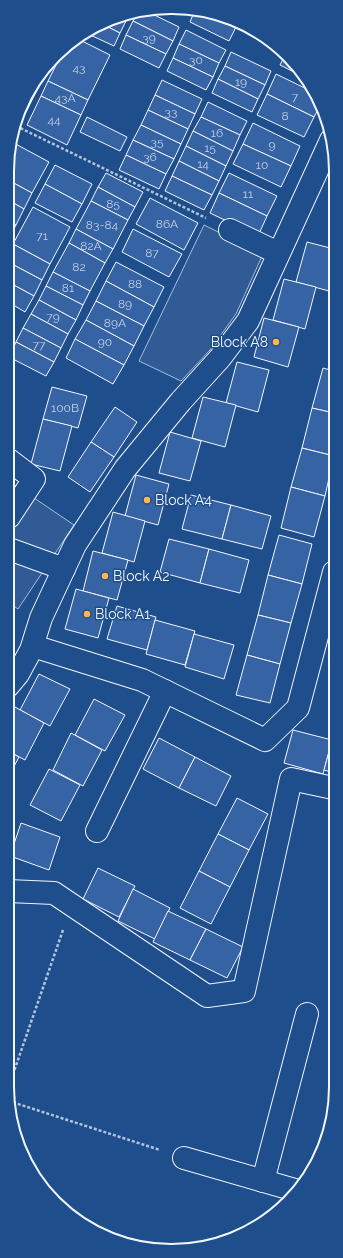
<svg xmlns="http://www.w3.org/2000/svg" width="343" height="1258" font-family="Raleway,sans-serif">
	<rect width="100%" height="100%" fill="#1f4e8c"/>
	<!-- built -->
	<g fill="#305b95" stroke="#a8bbd7">
		<path d="M204,225L263,254L236,314L210,350L181,381L139,361Z"/>
		<path d="M9,481L74,525L18,609L9,603Z"/>
	</g>
	<!-- building -->
	<g fill="#3563a3" stroke="#f2f6ff">
		<path d="M144,10L179,27L173,41L133,21L138,11Z"/>
		<path d="M195,10H203L238,23L229,41L190,22Z"/>
		<path d="M123,17L127,19L120,33L104,25Z"/>
		<path d="M133,21L173,41L166,54L126,35Z"/>
		<path d="M104,25L120,33L114,46L86,33Z"/>
		<path d="M186,30L226,50L219,63L179,44Z"/>
		<path d="M126,35L166,54L159,68L120,49Z"/>
		<path d="M76,38L110,55L88,100L48,81L62,53Z"/>
		<path d="M179,44L219,63L213,77L173,58Z"/>
		<path d="M231,52L271,71L265,85L225,66Z"/>
		<path d="M285,55L295,63L304,77L280,65Z"/>
		<path d="M173,58L213,77L206,90L167,71Z"/>
		<path d="M225,66L265,85L258,99L218,79Z"/>
		<path d="M276,74L315,93L321,104L314,117L267,94Z"/>
		<path d="M39,76L43,77L36,92L31,90L35,80Z"/>
		<path d="M218,79L258,99L252,112L212,93Z"/>
		<path d="M162,80L202,99L195,114L155,95Z"/>
		<path d="M48,81L88,100L81,115L41,96Z"/>
		<path d="M31,90L36,92L21,122L18,121Z"/>
		<path d="M267,94L314,117L304,137L257,115Z"/>
		<path d="M155,95L195,114L188,129L148,110Z"/>
		<path d="M41,96L81,115L67,145L27,125Z"/>
		<path d="M208,102L247,121L240,135L201,117Z"/>
		<path d="M148,110L188,129L181,144L141,125Z"/>
		<path d="M87,117L127,137L120,151L80,132Z"/>
		<path d="M201,117L240,135L233,151L193,131Z"/>
		<path d="M253,123L300,146L291,166L243,144Z"/>
		<path d="M141,125L181,144L174,159L133,140Z"/>
		<path d="M193,131L233,151L226,166L186,146Z"/>
		<path d="M133,140L174,159L166,174L126,155Z"/>
		<path d="M12,142L49,162L32,193L10,181V145Z"/>
		<path d="M243,144L291,166L281,187L233,164Z"/>
		<path d="M186,146L226,166L219,181L179,161Z"/>
		<path d="M126,155L166,174L159,189L119,170Z"/>
		<path d="M179,161L219,181L212,195L172,176Z"/>
		<path d="M55,165L92,184L82,204L45,184Z"/>
		<path d="M106,173L143,192L135,207L98,187Z"/>
		<path d="M229,173L277,196L267,216L219,193Z"/>
		<path d="M172,176L212,195L204,210L165,191Z"/>
		<path d="M10,181L32,193L24,209L10,201Z"/>
		<path d="M45,184L82,204L72,222L35,203Z"/>
		<path d="M98,187L135,207L128,220L91,201Z"/>
		<path d="M219,193L267,216L258,236L210,213Z"/>
		<path d="M150,198L198,223L184,250L136,224Z"/>
		<path d="M10,201L24,209L16,225L10,222Z"/>
		<path d="M91,201L128,220L113,249L76,229Z"/>
		<path d="M33,207L70,227L50,264L13,244Z"/>
		<path d="M10,222L16,225L10,236Z"/>
		<path d="M76,229L113,249L105,263L69,243Z"/>
		<path d="M133,229L182,254L169,277L122,252Z"/>
		<path d="M307,242L334,249V272L329,291L296,282Z"/>
		<path d="M69,243L105,263L90,291L53,272Z"/>
		<path d="M13,244L50,264L42,280L10,263V251Z"/>
		<path d="M116,262L164,287L154,307L106,281Z"/>
		<path d="M10,263L42,280L34,296L10,283Z"/>
		<path d="M53,272L90,291L83,305L46,286Z"/>
		<path d="M284,279L316,287L305,329L273,320Z"/>
		<path d="M106,281L154,307L144,326L96,301Z"/>
		<path d="M10,283L34,296L25,312L10,303Z"/>
		<path d="M46,286L83,305L76,320L39,300Z"/>
		<path d="M39,300L76,320L68,334L31,314Z"/>
		<path d="M96,301L144,326L134,346L86,320Z"/>
		<path d="M31,314L68,334L61,348L23,328Z"/>
		<path d="M264,318L299,327L288,367L254,357Z"/>
		<path d="M86,320L134,346L124,365L75,339Z"/>
		<path d="M23,328L61,348L54,362L16,342Z"/>
		<path d="M75,339L124,365L113,384L66,358Z"/>
		<path d="M16,342L54,362L46,376L9,357Z"/>
		<path d="M237,362L269,370L258,412L226,403Z"/>
		<path d="M323,368L334,371V413L312,408Z"/>
		<path d="M52,387L87,396L78,428L43,419Z"/>
		<path d="M203,397L236,405L225,447L192,438Z"/>
		<path d="M115,407L137,422L114,457L91,442Z"/>
		<path d="M312,408L334,413V456L302,448Z"/>
		<path d="M43,419L72,426L60,471L31,464Z"/>
		<path d="M170,432L201,441L190,481L159,473Z"/>
		<path d="M91,442L114,457L90,492L68,477Z"/>
		<path d="M302,448L334,456L325,496L291,487Z"/>
		<path d="M136,475L169,484L158,525L125,516Z"/>
		<path d="M291,487L325,496L314,537L281,528Z"/>
		<path d="M191,495L231,505L222,539L182,529Z"/>
		<path d="M231,505L271,516L262,549L222,539Z"/>
		<path d="M113,512L145,521L134,562L102,553Z"/>
		<path d="M279,535L312,544L302,584L268,575Z"/>
		<path d="M169,539L209,549L200,583L160,572Z"/>
		<path d="M209,549L249,560L240,593L200,583Z"/>
		<path d="M93,551L128,560L117,600L83,591Z"/>
		<path d="M268,575L302,584L291,623L258,615Z"/>
		<path d="M76,589L109,598L98,638L65,629Z"/>
		<path d="M117,606L156,617L147,650L107,639Z"/>
		<path d="M258,615L291,623L280,664L247,655Z"/>
		<path d="M155,620L195,631L185,665L146,654Z"/>
		<path d="M194,634L234,645L224,679L185,667Z"/>
		<path d="M247,655L280,664L270,703L236,695Z"/>
		<path d="M39,674L70,689L50,726L20,710Z"/>
		<path d="M94,699L125,715L105,751L75,735Z"/>
		<path d="M15,707L44,723L25,760L8,751V720Z"/>
		<path d="M293,730L332,740L323,774L284,763Z"/>
		<path d="M71,733L102,750L83,786L53,770Z"/>
		<path d="M333,737H334V773L324,770Z"/>
		<path d="M159,738L195,757L179,788L143,769Z"/>
		<path d="M8,751L19,757L8,778Z"/>
		<path d="M195,757L231,776L216,806L179,788Z"/>
		<path d="M49,769L80,785L61,821L30,805Z"/>
		<path d="M237,798L268,814L249,850L218,834Z"/>
		<path d="M21,823L60,837L49,870L10,856Z"/>
		<path d="M218,834L249,850L230,887L199,871Z"/>
		<path d="M8,840L14,842L8,862Z"/>
		<path d="M98,868L135,886L119,917L83,899Z"/>
		<path d="M199,871L230,887L211,924L180,908Z"/>
		<path d="M133,889L170,908L155,939L118,921Z"/>
		<path d="M168,911L206,929L190,960L153,942Z"/>
		<path d="M206,929L243,947L227,978L190,960Z"/>
	</g>
	<g fill="none" stroke-linecap="round" stroke-linejoin="round">
		<defs>
			<g id="minor">
				<path d="M230,230L278,253"/>
				<path d="M9,517L34,479L9,460"/>
				<path d="M9,549L64,569"/>
				<path d="M33,646L142,680L265,740L298,708L334,572"/>
				<path d="M8,686L18,674L31,650L41,618L75,545L125,469L181,401L220,358L248,321L331,140"/>
				<path d="M97,831L165,691"/>
				<path d="M8,891L54,893L207,996L244,991L291,779L333,788"/>
				<path d="M184,1158L295,1190"/>
				<path d="M263,1181L307,1014"/>
			</g>
		</defs>
		<!-- minor casing -->
		<use href="#minor" stroke="#f2f6ff" stroke-width="24"/>
		<!-- path -->
		<g stroke="#b3c4dc" stroke-width="2.5" stroke-dasharray="3 2" stroke-linecap="butt">
			<path d="M16,126L206,218"/>
			<path d="M63,930L11,1080L15,1103L160,1150"/>
		</g>
		<!-- minor -->
		<use href="#minor" stroke="#1f4e8c" stroke-width="22"/>
	</g>
	<!-- markers -->
	<g fill="#ffb74d" stroke="#1f4e8c" stroke-width="1.5">
		<circle cx="276" cy="342" r="4"/>
		<circle cx="147" cy="500" r="4"/>
		<circle cx="105" cy="576" r="4"/>
		<circle cx="87" cy="614" r="4"/>
	</g>
	<g text-anchor="middle" dominant-baseline="central" stroke-width="3" stroke-linejoin="round" paint-order="stroke">
		<!-- number labels -->
		<g font-size="12" fill="#c3d1e8">
			<text x="149" y="38">39</text>
			<text x="196" y="60">30</text>
			<text x="79" y="68">43</text>
			<text x="241" y="82">19</text>
			<text x="295" y="97">7</text>
			<text x="65" y="98">43A</text>
			<text x="171" y="112">33</text>
			<text x="285" y="116">8</text>
			<text x="54" y="120">44</text>
			<text x="217" y="133">16</text>
			<text x="157" y="142">35</text>
			<text x="272" y="145">9</text>
			<text x="210" y="148">15</text>
			<text x="150" y="157">36</text>
			<text x="203" y="164">14</text>
			<text x="262" y="165">10</text>
			<text x="248" y="194">11</text>
			<text x="113" y="204">85</text>
			<text x="167" y="224">86A</text>
			<text x="102" y="225">83-84</text>
			<text x="42" y="236">71</text>
			<text x="91" y="246">82A</text>
			<text x="152" y="253">87</text>
			<text x="79" y="267">82</text>
			<text x="135" y="284">88</text>
			<text x="68" y="288">81</text>
			<text x="125" y="304">89</text>
			<text x="53" y="317">79</text>
			<text x="115" y="323">89A</text>
			<text x="105" y="342">90</text>
			<text x="39" y="345">77</text>
			<text x="65" y="408">100B</text>
		</g>
		<!-- poi labels -->
		<g font-size="14" fill="#f2f6ff" stroke="#1f4e8c" text-anchor="start">
			<text x="268" y="342" text-anchor="end">Block A8</text>
			<text x="155" y="500">Block A4</text>
			<text x="113" y="576">Block A2</text>
			<text x="95" y="614">Block A1</text>
		</g>
	</g>
	<!-- crop -->
	<path d="M0 0H343V1258H0ZM171 14H172A157 157 0 0 1 329 171V1087A157 157 0 0 1 172 1244H171A157 157 0 0 1 14 1087V171A157 157 0 0 1 171 14Z" fill="#1f4e8c" fill-rule="evenodd"/>
	<path fill="none" stroke="#f2f6ff" stroke-width="2" d="M171 14H172A157 157 0 0 1 329 171V1087A157 157 0 0 1 172 1244H171A157 157 0 0 1 14 1087V171A157 157 0 0 1 171 14Z"/>
</svg>
